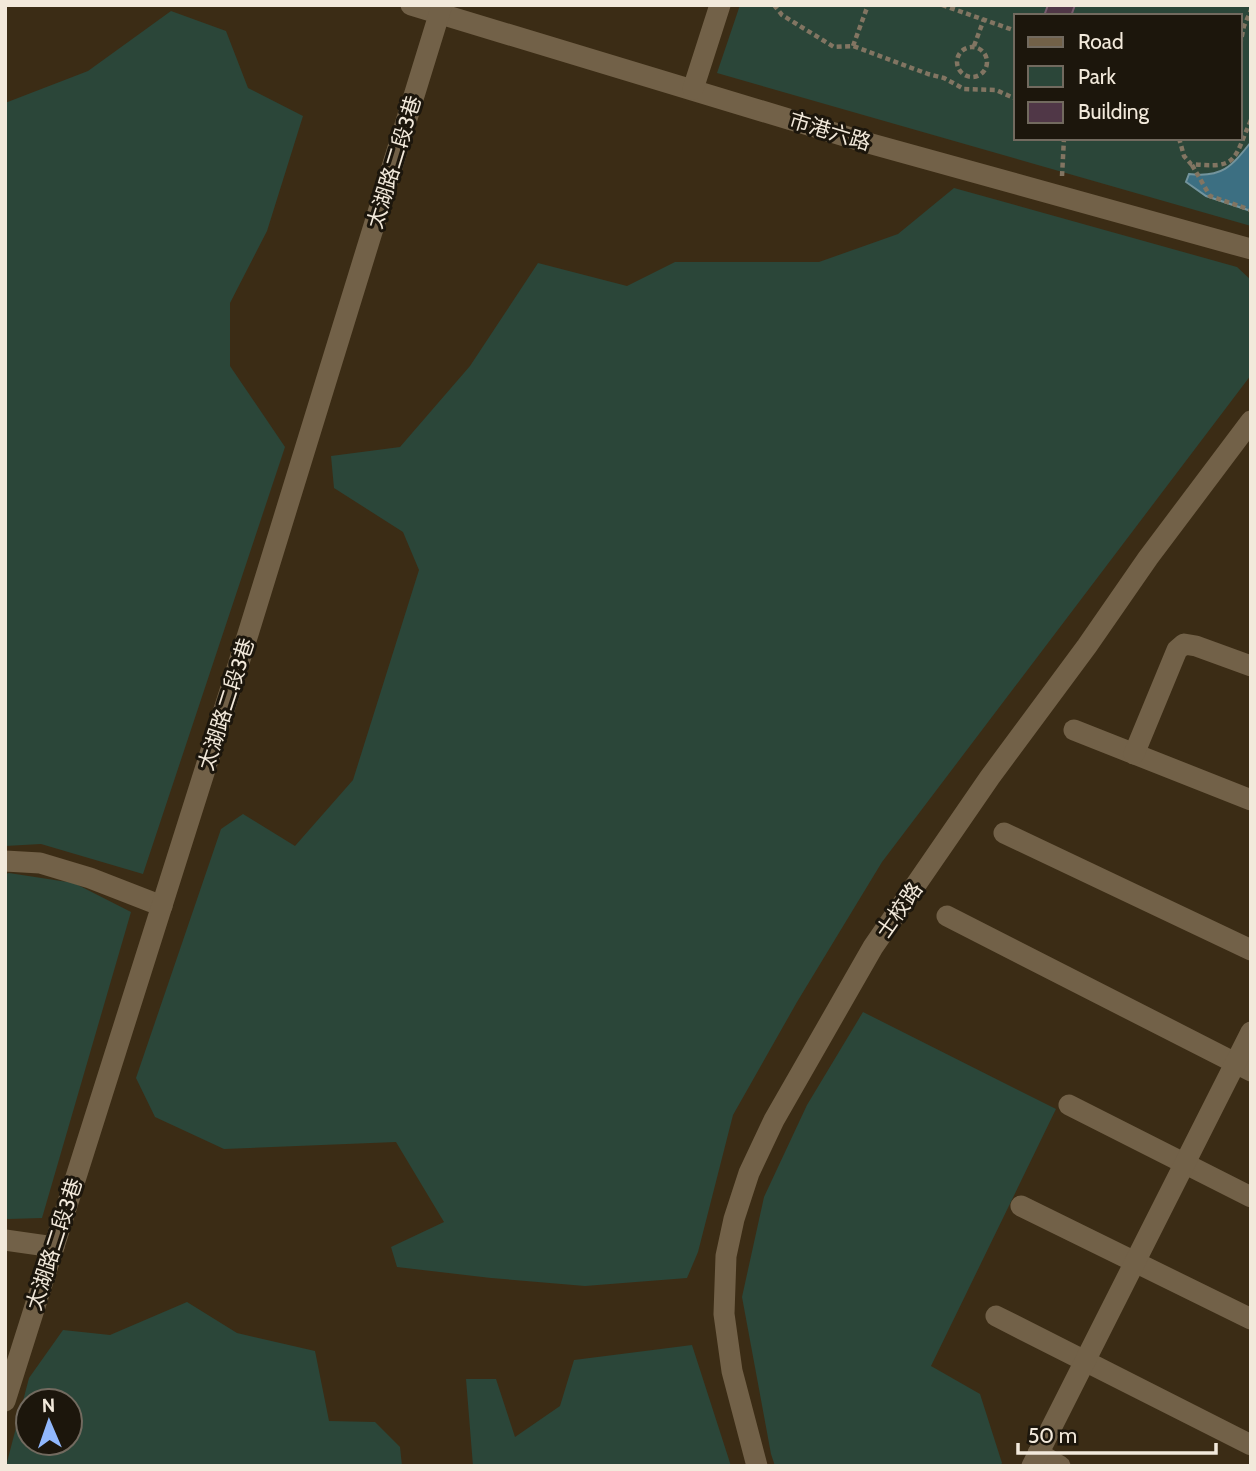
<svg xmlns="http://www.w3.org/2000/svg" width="1256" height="1471" font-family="Cabin,'Noto Sans TC',sans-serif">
	<rect width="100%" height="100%" fill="#3b2c15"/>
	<!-- green -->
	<g fill="#2b4639" fill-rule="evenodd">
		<path d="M740,5H1251V226L717,73ZM1016,16H1240V138H1016Z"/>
		<path d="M171,11L226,31L248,88L303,116L267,231L230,303V366L285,447L143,874L41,844L5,846V103L88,71Z"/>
		<path d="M954,188L1237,267L1251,280V375L882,862L797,1002L733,1115L698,1252L687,1278L585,1286L491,1278L397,1267L391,1247L444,1222L396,1142L224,1149L155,1117L136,1078L221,829L243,814L295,846L353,780L419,570L403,532L334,488L331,456L400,447L470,366L538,263L627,286L675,262H819L898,234Z"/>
		<path d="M9,873L74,883L131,912L42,1218L8,1219L5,1218V874Z"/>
		<path d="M863,1012L1056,1109L931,1366L980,1394L1002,1463L1000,1466H775L771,1454L742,1297L764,1197L807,1105Z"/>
		<path d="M187,1302L237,1333L315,1351L329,1421L375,1422L400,1447L402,1466H6L29,1378L63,1330L110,1335ZM70,1401V1443H28V1401Z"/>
		<path d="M692,1345L731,1466H473L466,1379H496L515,1437L560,1406L574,1360Z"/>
	</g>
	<!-- water -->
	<path fill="#3c6f82" stroke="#73949d" stroke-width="2" d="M1251,142V211L1206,196L1186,182L1189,174C1222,178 1231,167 1251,142Z"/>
	<!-- building -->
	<path fill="#503747" stroke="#765b6c" stroke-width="2" d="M1048,5H1075L1071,16H1044Z"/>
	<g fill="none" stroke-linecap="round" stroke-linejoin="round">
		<!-- path -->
		<g stroke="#827562" stroke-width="4.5" stroke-dasharray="5 3.5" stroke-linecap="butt">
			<path d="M774,5L782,15L834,47L853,46L928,74L944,78L964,89L996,90L1016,99"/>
			<path d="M942,5L1016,31"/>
			<path d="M1240,45L1244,26L1251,10"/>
			<path d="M853,46L868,5"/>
			<path d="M974,46L984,19"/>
			<circle cx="972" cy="62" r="15"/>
			<path d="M1179,138L1184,156L1191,164C1239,169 1233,160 1251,120"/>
			<path d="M1192,165L1210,196L1251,210"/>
			<path d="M1062,176L1064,138"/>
		</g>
		<!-- minor -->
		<g stroke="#726148" stroke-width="21">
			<path d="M411,5L861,141L1251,249"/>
			<path d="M693,89L720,5"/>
			<path d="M1074,730L1251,800"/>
			<path d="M1134,754L1177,650L1184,644L1196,646L1251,666"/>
			<path d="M1004,833L1251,950"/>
			<path d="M5,861L40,863L90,878L162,906"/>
			<path d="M947,916L1251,1071"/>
			<path d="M1069,1105L1251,1197"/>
			<path d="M1021,1206L1251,1319"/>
			<path d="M5,1240L54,1247"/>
			<path d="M996,1316L1251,1445"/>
			<path d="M5,1401L248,634L442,5"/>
			<path d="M1038,1453L1060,1466"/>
			<path d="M757,1466L732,1371L724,1314L726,1256L734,1219L749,1173L774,1120L873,947L990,777L1087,646L1148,558L1251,421"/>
			<path d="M1032,1466L1251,1032"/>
		</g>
	</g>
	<g text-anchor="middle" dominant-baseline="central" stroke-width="6" stroke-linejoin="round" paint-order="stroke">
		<!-- street labels -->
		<g font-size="21" fill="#f2e9db" stroke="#1c160c">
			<text transform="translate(830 131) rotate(17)">市港六路</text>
			<text transform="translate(394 162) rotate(-73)">太湖路二段3巷</text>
			<text transform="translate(226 704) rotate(-72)">太湖路二段3巷</text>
			<text transform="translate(899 910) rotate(-55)">士校路</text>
			<text transform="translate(54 1244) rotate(-72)">太湖路二段3巷</text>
		</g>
	</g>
	<!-- border -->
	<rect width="1256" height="1471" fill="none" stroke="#f2e9db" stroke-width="14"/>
	<!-- legend -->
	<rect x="1014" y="14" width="228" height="126" fill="#1c160c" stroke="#726a5f" stroke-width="2"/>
	<rect x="1028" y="37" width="35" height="10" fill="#726148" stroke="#726a5f" stroke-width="2"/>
	<text x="1078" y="49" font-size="21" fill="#f2e9db">Road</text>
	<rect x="1028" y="66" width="35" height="21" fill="#2b4639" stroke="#726a5f" stroke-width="2"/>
	<text x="1078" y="84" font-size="21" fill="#f2e9db">Park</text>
	<rect x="1028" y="102" width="35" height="21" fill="#503747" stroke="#726a5f" stroke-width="2"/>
	<text x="1078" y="119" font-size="21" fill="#f2e9db">Building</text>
	<!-- north arrow -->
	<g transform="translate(49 1422) rotate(358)"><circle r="33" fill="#1c160c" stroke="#726a5f" stroke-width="2"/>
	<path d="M0-5L12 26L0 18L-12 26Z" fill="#91b8fd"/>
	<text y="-10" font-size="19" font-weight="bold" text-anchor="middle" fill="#f2e9db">N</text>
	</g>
	<!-- scale -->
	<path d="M1018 1443v10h198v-10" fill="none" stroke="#f2e9db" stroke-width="3.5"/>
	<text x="1028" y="1443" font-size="21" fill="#f2e9db" stroke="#1c160c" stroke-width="5" paint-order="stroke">50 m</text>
</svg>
